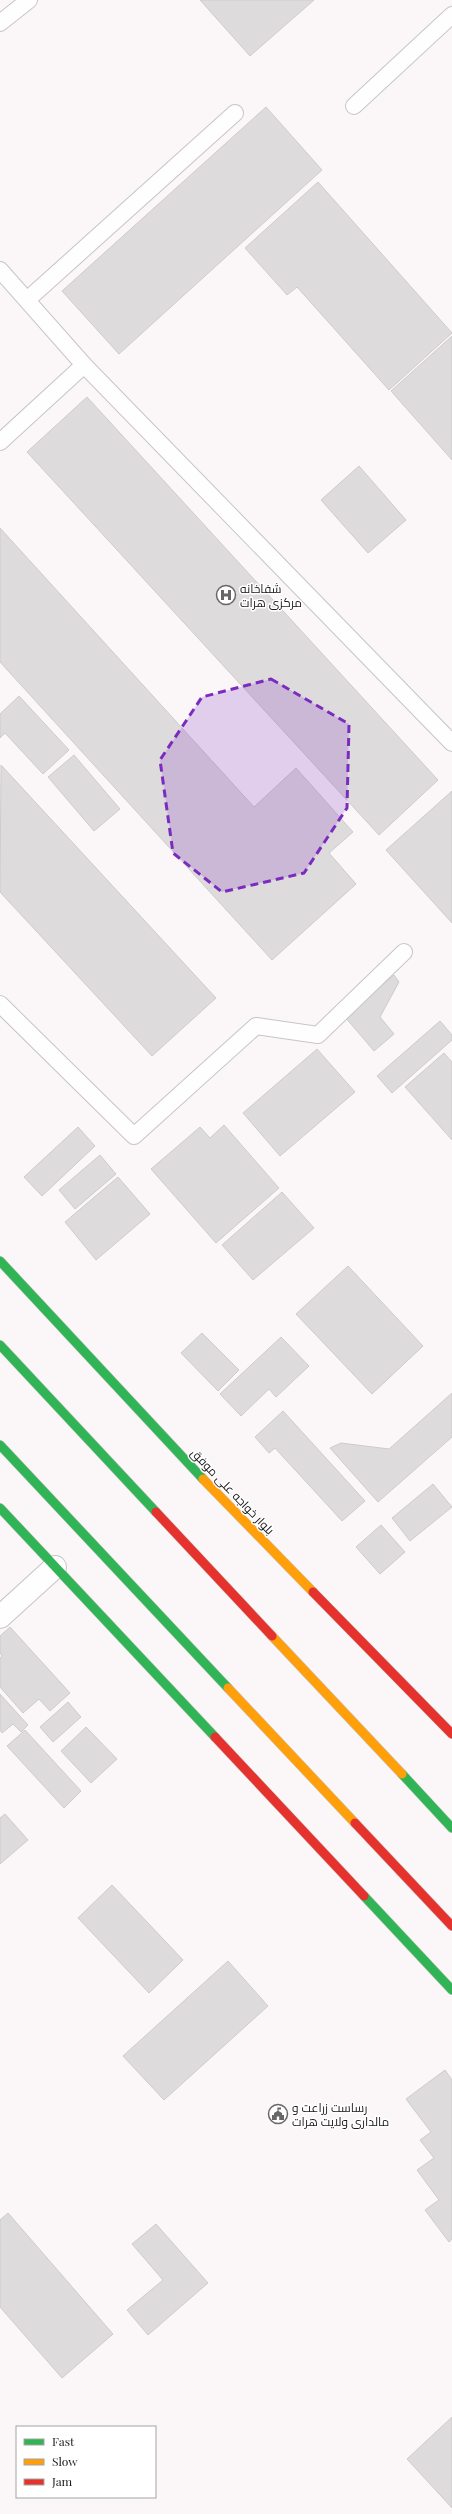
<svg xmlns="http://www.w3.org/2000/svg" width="452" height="2514" font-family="'Playfair Display',Cairo,serif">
	<rect width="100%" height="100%" fill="#fbf7f9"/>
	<!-- building -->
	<g fill="#dedbdd" stroke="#cecbcd">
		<path d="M200,0H314L250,56Z"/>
		<path d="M266,107L322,170L119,354L62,291Z"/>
		<path d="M318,182L452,333L389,390L297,287L287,295L245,248Z"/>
		<path d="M452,336V460L391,391Z"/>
		<path d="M87,397L438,780L379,835L27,452Z"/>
		<path d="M359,466L406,520L368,553L321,500Z"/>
		<path d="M0,528L254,807L296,768L353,832L329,853L356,884L272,960L0,662Z"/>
		<path d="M19,696L69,750L43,774L5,733L0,738V714Z"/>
		<path d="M74,755L120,809L94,831L48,777Z"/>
		<path d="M1,765L216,998L152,1056L0,892Z"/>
		<path d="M452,791V923L386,850Z"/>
		<path d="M394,975L399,982L380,1017L394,1034L374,1051L345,1017Z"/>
		<path d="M440,1021L452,1035V1040L392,1093L377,1076Z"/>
		<path d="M317,1049L355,1092L280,1156L243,1113Z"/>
		<path d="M444,1053L452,1062V1140L405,1087Z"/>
		<path d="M224,1125L279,1188L216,1243L151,1169L200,1127L210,1138Z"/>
		<path d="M78,1127L95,1146L42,1196L24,1177Z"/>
		<path d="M100,1155L116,1174L75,1209L59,1190Z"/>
		<path d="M118,1177L150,1214L96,1260L65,1222Z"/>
		<path d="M282,1192L314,1228L253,1280L222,1245Z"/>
		<path d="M348,1266L423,1346L372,1394L296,1314Z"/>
		<path d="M202,1333L239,1370L218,1391L181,1353Z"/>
		<path d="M281,1337L309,1366L276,1397L269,1389L241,1416L220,1394Z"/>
		<path d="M452,1393V1437L378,1502L330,1448L341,1443L389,1449Z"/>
		<path d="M283,1411L365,1501L342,1521L275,1448L269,1453L255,1437Z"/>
		<path d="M433,1484L452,1507L410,1541L392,1518Z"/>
		<path d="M381,1525L405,1552L380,1574L356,1547Z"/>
		<path d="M10,1627L70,1693L50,1711L39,1699L23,1713L0,1687V1658L2,1656L0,1653V1636Z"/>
		<path d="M0,1694L28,1725L21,1732L13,1724L2,1733L0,1730Z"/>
		<path d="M68,1702L81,1717L53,1742L40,1727Z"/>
		<path d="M86,1727L117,1759L91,1783L61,1751Z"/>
		<path d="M25,1730L81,1791L64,1808L7,1746Z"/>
		<path d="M5,1814L28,1840L0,1864V1818Z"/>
		<path d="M112,1885L183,1960L149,1993L78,1918Z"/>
		<path d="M228,1961L268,2006L164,2100L123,2056Z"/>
		<path d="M445,2070L452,2080V2239L449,2242L425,2210L439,2200L417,2170L434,2158L420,2140L431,2132L406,2099Z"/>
		<path d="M8,2213L113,2334L62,2378L0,2307V2220Z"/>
		<path d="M156,2224L208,2283L148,2335L127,2310L163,2280L132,2244Z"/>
		<path d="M452,2417V2508L407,2459Z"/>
	</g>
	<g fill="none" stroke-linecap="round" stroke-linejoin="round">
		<defs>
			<g id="lane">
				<path d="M0,23L29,0"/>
				<path d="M354,106L452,15"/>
				<path d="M0,270L84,365L452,743"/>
				<path d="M27,300L235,113"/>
				<path d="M0,442L84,365"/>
				<path d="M0,1004L134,1136L256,1026L318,1035L404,952"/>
			</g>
			<path id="street" d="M0,1617L55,1567"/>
			<g id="fast">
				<path d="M0,1261L203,1479"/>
				<path d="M0,1345L156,1512"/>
				<path d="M0,1445L228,1688"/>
				<path d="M0,1508L215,1737"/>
				<path d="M402,1774L452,1828"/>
				<path d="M364,1896L452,1990"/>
			</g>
			<g id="slow">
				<path d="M203,1479L313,1592"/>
				<path d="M272,1636L402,1774"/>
				<path d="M228,1688L355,1823"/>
			</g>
			<g id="jam">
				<path d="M156,1512L272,1636"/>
				<path d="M313,1592L452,1734"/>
				<path d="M215,1737L364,1896"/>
				<path d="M355,1823L452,1926"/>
			</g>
		</defs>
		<!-- lane casing -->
		<use href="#lane" stroke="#c8c5c6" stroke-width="18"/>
		<!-- street casing -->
		<use href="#street" stroke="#c8c5c6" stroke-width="24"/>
		<!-- fast casing -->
		<use href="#fast" stroke="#c8c5c6" stroke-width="10"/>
		<!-- slow casing -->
		<use href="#slow" stroke="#c8c5c6" stroke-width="10"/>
		<!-- jam casing -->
		<use href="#jam" stroke="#c8c5c6" stroke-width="10"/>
		<!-- lane -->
		<use href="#lane" stroke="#fefefe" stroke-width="16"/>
		<!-- street -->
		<use href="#street" stroke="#fefefe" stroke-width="22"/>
		<!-- fast -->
		<use href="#fast" stroke="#30b455" stroke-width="9"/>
		<!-- slow -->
		<use href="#slow" stroke="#ff9f0a" stroke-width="9"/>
		<!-- jam -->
		<use href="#jam" stroke="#e5322d" stroke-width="9"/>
	</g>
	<!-- marked area -->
	<path fill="#7b2cbf" fill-opacity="0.2" stroke="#7b2cbf" stroke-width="3" stroke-dasharray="8 5" stroke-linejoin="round" d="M271,679L349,724L347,808L304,873L222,892L173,853L160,760L202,697Z"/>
	<!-- icons -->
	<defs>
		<symbol id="hospital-ring" viewBox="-11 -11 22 22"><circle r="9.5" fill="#fff" stroke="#696668" stroke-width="1.5"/><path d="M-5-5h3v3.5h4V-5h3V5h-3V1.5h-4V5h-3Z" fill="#696668"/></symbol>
		<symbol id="civic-ring" viewBox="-11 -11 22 22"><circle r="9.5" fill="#fff" stroke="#696668" stroke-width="1.5"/><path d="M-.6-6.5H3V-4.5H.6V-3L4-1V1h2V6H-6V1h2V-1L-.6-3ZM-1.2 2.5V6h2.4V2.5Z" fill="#696668"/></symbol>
	</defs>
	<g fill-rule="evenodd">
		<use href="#hospital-ring" x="215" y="584" width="22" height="22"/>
		<use href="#civic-ring" x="267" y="2103" width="22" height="22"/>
	</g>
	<g text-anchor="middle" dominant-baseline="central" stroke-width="3" stroke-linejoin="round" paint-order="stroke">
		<!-- poi labels -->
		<g font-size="12" fill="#1b181a" stroke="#fff" text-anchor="start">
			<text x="240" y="588">شفاخانه<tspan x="240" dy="14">مرکزی هرات</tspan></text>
			<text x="292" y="2107">رساست زراعت و<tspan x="292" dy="14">مالداری ولایت هرات</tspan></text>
		</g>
		<!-- street labels -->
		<g font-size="12" fill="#1b181a" stroke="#fff">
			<text transform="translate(233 1491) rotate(46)">بلوار خواجه علی موفق</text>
		</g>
	</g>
	<!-- legend -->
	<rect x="16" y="2426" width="140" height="72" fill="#ffffff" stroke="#a4a3a3"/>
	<rect x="24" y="2439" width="20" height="6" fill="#30b455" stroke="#a4a3a3"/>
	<text x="52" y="2446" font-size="12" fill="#1b181a">Fast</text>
	<rect x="24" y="2459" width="20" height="6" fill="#ff9f0a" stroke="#a4a3a3"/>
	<text x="52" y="2466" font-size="12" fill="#1b181a">Slow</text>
	<rect x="24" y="2479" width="20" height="6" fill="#e5322d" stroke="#a4a3a3"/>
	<text x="52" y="2486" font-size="12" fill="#1b181a">Jam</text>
</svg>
